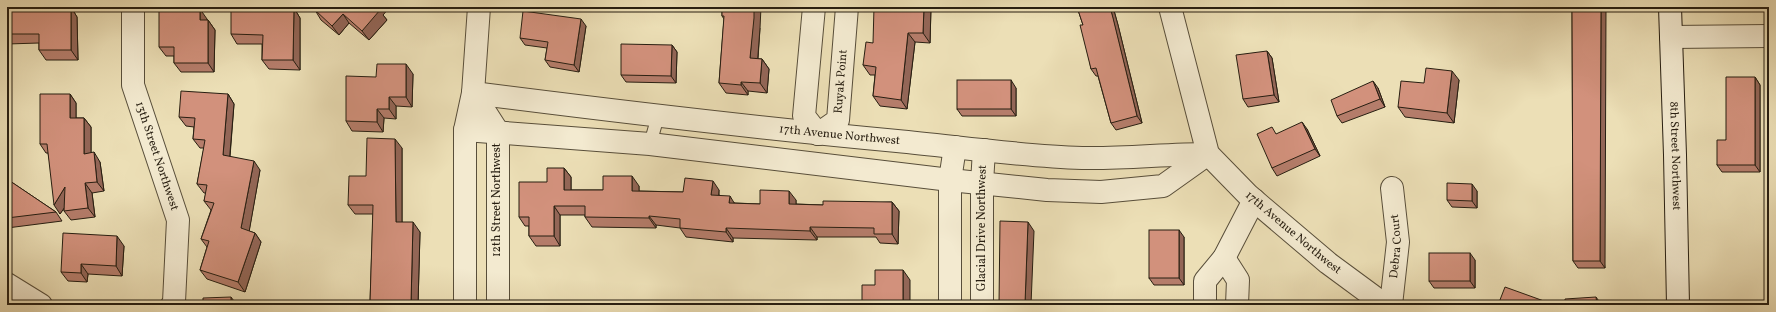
<svg xmlns="http://www.w3.org/2000/svg" width="1776" height="312" font-family="Vollkorn,serif">
	<rect width="100%" height="100%" fill="#ecdfb6"/>
	<filter id="stains"><feTurbulence type="fractalNoise" baseFrequency=".005" numOctaves="4"/><feColorMatrix values="0 0 0 0 .2 0 0 0 0 .09 0 0 0 0 .02 0 0 0 .5 -.17"/></filter>
	<radialGradient id="worn" r=".72"><stop offset=".6" stop-color="#630" stop-opacity="0"/><stop offset="1" stop-color="#630" stop-opacity=".3"/></radialGradient>
	<g fill="none" stroke-linecap="round" stroke-linejoin="round">
		<defs>
			<path id="lane" d="M650,144L658,116"/>
			<g id="street">
				<path id="s1" d="M133,7V85L178,220L174,302L172,305"/>
				<path d="M814,7L804,116L818,134"/>
				<path id="s2" d="M1170,7L1208,154L1248,195L1328,263L1385,305"/>
				<path d="M1671,37L1769,36"/>
				<path id="s3" d="M473,93C614,111 756,128 897,141C959,147 1020,156 1082,158C1124,159 1166,154 1208,154"/>
				<path d="M473,93L498,132V305"/>
				<path d="M465,130L650,144L950,180L1047,190L1101,192L1163,186L1208,154"/>
				<path id="s4" d="M818,134L838,120L847,7"/>
				<path d="M1224,258L1238,280L1237,305"/>
				<path d="M7,284L41,305"/>
				<path d="M465,305V130L473,93L479,7"/>
				<path d="M950,305V180L955,147"/>
				<path id="s5" d="M982,305V183L984,150"/>
				<path d="M1205,305V281L1224,258L1254,200"/>
				<path id="s6" d="M1391,305L1398,242L1392,188"/>
			</g>
			<g id="secondary">
				<path id="s7" d="M1670,7L1675,155L1678,305"/>
			</g>
		</defs>
		<!-- lane casing -->
		<use href="#lane" stroke="#584e3a" stroke-width="14"/>
		<!-- street casing -->
		<use href="#street" stroke="#584e3a" stroke-width="24"/>
		<!-- secondary casing -->
		<use href="#secondary" stroke="#271e11" stroke-width="24"/>
		<!-- lane -->
		<use href="#lane" stroke="#f3ead0" stroke-width="12"/>
		<!-- street -->
		<use href="#street" stroke="#f3ead0" stroke-width="22"/>
		<!-- secondary -->
		<use href="#secondary" stroke="#f3ead0" stroke-width="22"/>
	</g>
	<!-- wall -->
	<g fill="#b57d6b" stroke="#271e11">
		<path d="M7,7H71L77,17L78,60H46L39,50V43L7,44Z"/>
		<path d="M722,7L760,28L758,59H762L769,69L767,93L748,91V95L726,93L719,83L724,19L722,16Z"/>
		<path d="M896,7H931L930,43L915,42L907,109L880,106L873,96L875,75H870L863,65L873,43Z"/>
		<path d="M1077,7H1113L1118,25L1142,123L1116,130L1111,123L1098,76H1096L1091,69L1083,25Z"/>
		<path d="M1572,7L1605,268H1578L1573,261Z"/>
		<path d="M294,8L300,18V70L269,69L262,60V44H237L231,34Z"/>
		<path d="M315,10L383,15L387,20L369,40L349,23L339,35L321,20Z"/>
		<path d="M207,19V20H208L215,30L214,72H181L174,63V56H166L159,47Z"/>
		<path d="M586,26L579,72L550,67L545,60L547,48L525,45L520,38Z"/>
		<path d="M672,45L677,52L676,83L626,82L621,75Z"/>
		<path d="M1267,51L1272,58L1279,102L1248,107L1243,99Z"/>
		<path d="M413,74L412,107L396,106V119L384,118L383,132L352,131L346,121L376,77Z"/>
		<path d="M1755,77L1760,85V172H1722L1717,165L1726,140Z"/>
		<path d="M1459,80L1454,123L1405,117L1398,107L1424,83Z"/>
		<path d="M1016,88V116H962L957,109Z"/>
		<path d="M1378,88L1385,107L1342,123L1337,116Z"/>
		<path d="M70,94L76,103V118H84L91,127V153L100,162L104,191L92,193L95,217L71,220L64,211V208L60,214L48,153H46L40,144Z"/>
		<path d="M228,94L234,104L230,157L260,170L249,231L255,233L261,242L245,292L207,279L200,270L207,247L201,239L211,210L204,201L206,193H204L197,184L204,148H200L193,139L194,127L186,126L179,117Z"/>
		<path d="M1307,129L1320,156L1277,176L1272,168L1277,134Z"/>
		<path d="M402,148V222L420,232L418,305H371L370,303L373,214H355L348,205L366,176Z"/>
		<path d="M564,168L571,177V190H603L639,186V191L683,192L719,190V195L735,203L760,204L796,200V204L823,205L892,202L899,211L898,244L880,243L876,237H817V240L733,238V242L686,237L680,228L656,225V228L592,227L585,217V215H560V246H536L529,236V226H525L519,217L547,182Z"/>
		<path d="M7,179L56,212L62,221L7,228Z"/>
		<path d="M1477,191V208L1452,207L1447,200Z"/>
		<path d="M1184,237V285H1154L1149,278Z"/>
		<path d="M124,246L122,276L88,274L87,282L68,281L61,272Z"/>
		<path d="M1475,260V288H1434L1429,281Z"/>
	</g>
	<!-- shaded-wall -->
	<g fill="#936657" stroke="#271e11">
		<path d="M71,7L77,17L78,60L71,50Z"/>
		<path d="M376,7H390L383,15L387,20L369,40L362,31Z"/>
		<path d="M754,7H761L760,28L757,68L750,58Z"/>
		<path d="M924,7H931L930,43L923,33Z"/>
		<path d="M1110,7H1113L1118,25L1142,123L1137,116Z"/>
		<path d="M1601,7H1606L1605,268L1600,261Z"/>
		<path d="M294,8L300,18V70L293,60Z"/>
		<path d="M200,9L207,19V30L200,20Z"/>
		<path d="M343,14L349,23L339,35L332,26Z"/>
		<path d="M581,19L586,26L579,72L574,65Z"/>
		<path d="M208,20L215,30L214,72L208,63Z"/>
		<path d="M908,33L915,42L907,109L901,100Z"/>
		<path d="M672,45L677,52L676,83L671,76Z"/>
		<path d="M1267,51L1272,58L1279,102L1274,95Z"/>
		<path d="M762,59L769,69L767,93L760,83Z"/>
		<path d="M406,64L413,74L412,107L406,97Z"/>
		<path d="M1452,71L1459,80L1454,123L1447,113Z"/>
		<path d="M1755,77L1760,85V172L1755,165Z"/>
		<path d="M1011,80L1016,88V116L1011,109Z"/>
		<path d="M1373,81L1378,88L1385,107L1380,99Z"/>
		<path d="M741,82L748,91V95L741,85Z"/>
		<path d="M70,94L76,103V127L70,118Z"/>
		<path d="M228,94L234,104L229,165L223,155Z"/>
		<path d="M389,97L396,106V119L389,109Z"/>
		<path d="M377,109L384,118L383,132L377,122Z"/>
		<path d="M84,118L91,127V163L84,154Z"/>
		<path d="M1302,122L1307,129L1320,156L1315,149Z"/>
		<path d="M395,139L402,148V231L396,222Z"/>
		<path d="M94,152L100,162L104,191L97,182Z"/>
		<path d="M254,161L260,170L248,238L241,228Z"/>
		<path d="M564,168L571,177V200L564,190Z"/>
		<path d="M632,176L639,186V200L632,191Z"/>
		<path d="M713,181L719,190L718,204L711,195Z"/>
		<path d="M85,183L92,193L95,217L88,208Z"/>
		<path d="M1472,184L1477,191V208L1472,201Z"/>
		<path d="M65,187L72,197L60,214L54,205Z"/>
		<path d="M789,191L796,200V213L789,204Z"/>
		<path d="M730,196L736,206L729,203Z"/>
		<path d="M892,202L899,211L898,244L892,234Z"/>
		<path d="M554,206L560,215V246L554,236Z"/>
		<path d="M649,216L656,225V228L649,218Z"/>
		<path d="M413,222L420,232L418,305H411V304Z"/>
		<path d="M1028,222L1034,231L1031,305L1025,304Z"/>
		<path d="M810,227L817,237V240L810,231Z"/>
		<path d="M726,228L733,238V242L726,232Z"/>
		<path d="M1179,230L1184,237V285L1179,278Z"/>
		<path d="M255,233L261,242L245,292L238,282Z"/>
		<path d="M117,236L124,246L122,276L116,266Z"/>
		<path d="M1470,253L1475,260V288L1470,281Z"/>
		<path d="M81,264L88,274L87,282L81,273Z"/>
		<path d="M903,270L910,280V305H903Z"/>
		<path d="M231,297L237,305H231Z"/>
		<path d="M1596,297L1601,304V305H1597Z"/>
	</g>
	<!-- building -->
	<g fill="#d2917c" stroke="#271e11">
		<path d="M7,7H71V50H39V34H7Z"/>
		<path d="M231,7L294,8L293,60H262L263,35L231,34Z"/>
		<path d="M318,7H376L380,10L362,31L343,14L332,26L315,10Z"/>
		<path d="M722,7H754V18L750,58L762,59L760,83L741,82V85L719,83L724,16H722Z"/>
		<path d="M874,7H924L923,33H908L901,100L873,96L876,67L863,65L866,42L873,43Z"/>
		<path d="M1077,7H1110L1113,18L1137,116L1111,123L1096,68L1091,69L1080,25H1083Z"/>
		<path d="M1572,7H1601L1600,261H1573Z"/>
		<path d="M159,9H200V20H208V63H174V47H159Z"/>
		<path d="M523,11L581,19L574,65L545,60L548,42L520,38Z"/>
		<path d="M621,44L672,45L671,76L621,75Z"/>
		<path d="M1267,51L1274,95L1243,99L1236,55Z"/>
		<path d="M377,64H406V97H389V109H377V122L346,121V76L376,77Z"/>
		<path d="M1426,68L1452,71L1447,113L1398,107L1401,81L1424,83Z"/>
		<path d="M1726,77H1755V165H1717V140H1726Z"/>
		<rect x="957" y="80" width="54" height="29"/>
		<path d="M1373,81L1380,99L1337,116L1331,100Z"/>
		<path d="M181,91L228,94L223,155L254,161L241,228L255,233L238,282L200,270L209,241L201,239L214,203L204,201L207,185L197,184L205,140L193,139L195,118L179,117Z"/>
		<path d="M40,94H70V118H84V154L94,152L97,182L85,183L88,208L64,211L65,187L54,205L47,144H40Z"/>
		<path d="M1302,122L1315,149L1272,168L1257,134L1272,127L1276,134Z"/>
		<path d="M367,138L395,139L396,222H413L411,304L370,303L373,205H348L349,176H366Z"/>
		<path d="M547,168H564V190H603V176H632V191L683,192L685,178L713,181L711,195L730,196L729,203L760,204V190L789,191V204L823,205V201L892,202V234H874V228L810,227V231L726,228V232L680,228V219L649,216V218L585,217V206H554V236H529V217H519V182H547Z"/>
		<path d="M7,179L56,212L7,218Z"/>
		<path d="M1447,183L1472,184V201L1447,200Z"/>
		<path d="M1000,221L1028,222L1025,304H1049V305H999Z"/>
		<rect x="1149" y="230" width="30" height="48"/>
		<path d="M63,233L117,236L116,266L81,264V273L61,272Z"/>
		<rect x="1429" y="253" width="41" height="28"/>
		<path d="M875,270H903V305H862V285H875Z"/>
		<path d="M1505,287L1555,305H1498Z"/>
		<path d="M231,297V305H203V298Z"/>
		<path d="M1596,297L1597,305H1565V299Z"/>
		<path d="M1178,304V305H1150Z"/>
	</g>
	<g text-anchor="middle" dominant-baseline="central" stroke-width="3" stroke-linejoin="round" paint-order="stroke">
		<!-- street labels -->
		<g font-size="12" fill="#271e11" stroke="#f3ead0">
			<text stroke="none"><textPath href="#s4" startOffset="63">Ruyak Point</textPath></text>
			<text stroke="none"><textPath href="#s3" startOffset="369">17th Avenue Northwest</textPath></text>
			<text stroke="none"><textPath href="#s1" startOffset="153">13th Street Northwest</textPath></text>
			<text stroke="none"><textPath href="#s7" startOffset="149">8th Street Northwest</textPath></text>
			<text transform="translate(497 200) rotate(-90)">12th Street Northwest</text>
			<text stroke="none"><textPath href="#s5" startOffset="77">Glacial Drive Northwest</textPath></text>
			<text stroke="none"><textPath href="#s2" startOffset="268">17th Avenue Northwest</textPath></text>
			<text stroke="none"><textPath href="#s6" startOffset="59">Debra Court</textPath></text>
		</g>
	</g>
	<!-- margin -->
	<rect width="1776" height="312" fill="none" stroke="#ecdfb6" stroke-width="24"/>
	<rect x="8" y="8" width="1760" height="296" fill="none" stroke="#271e11" stroke-width="2"/>
	<rect x="12" y="12" width="1752" height="288" fill="none" stroke="#271e11"/>
	<rect width="100%" height="100%" filter="url(#stains)"/>
	<rect width="100%" height="100%" fill="url(#worn)"/>
</svg>
